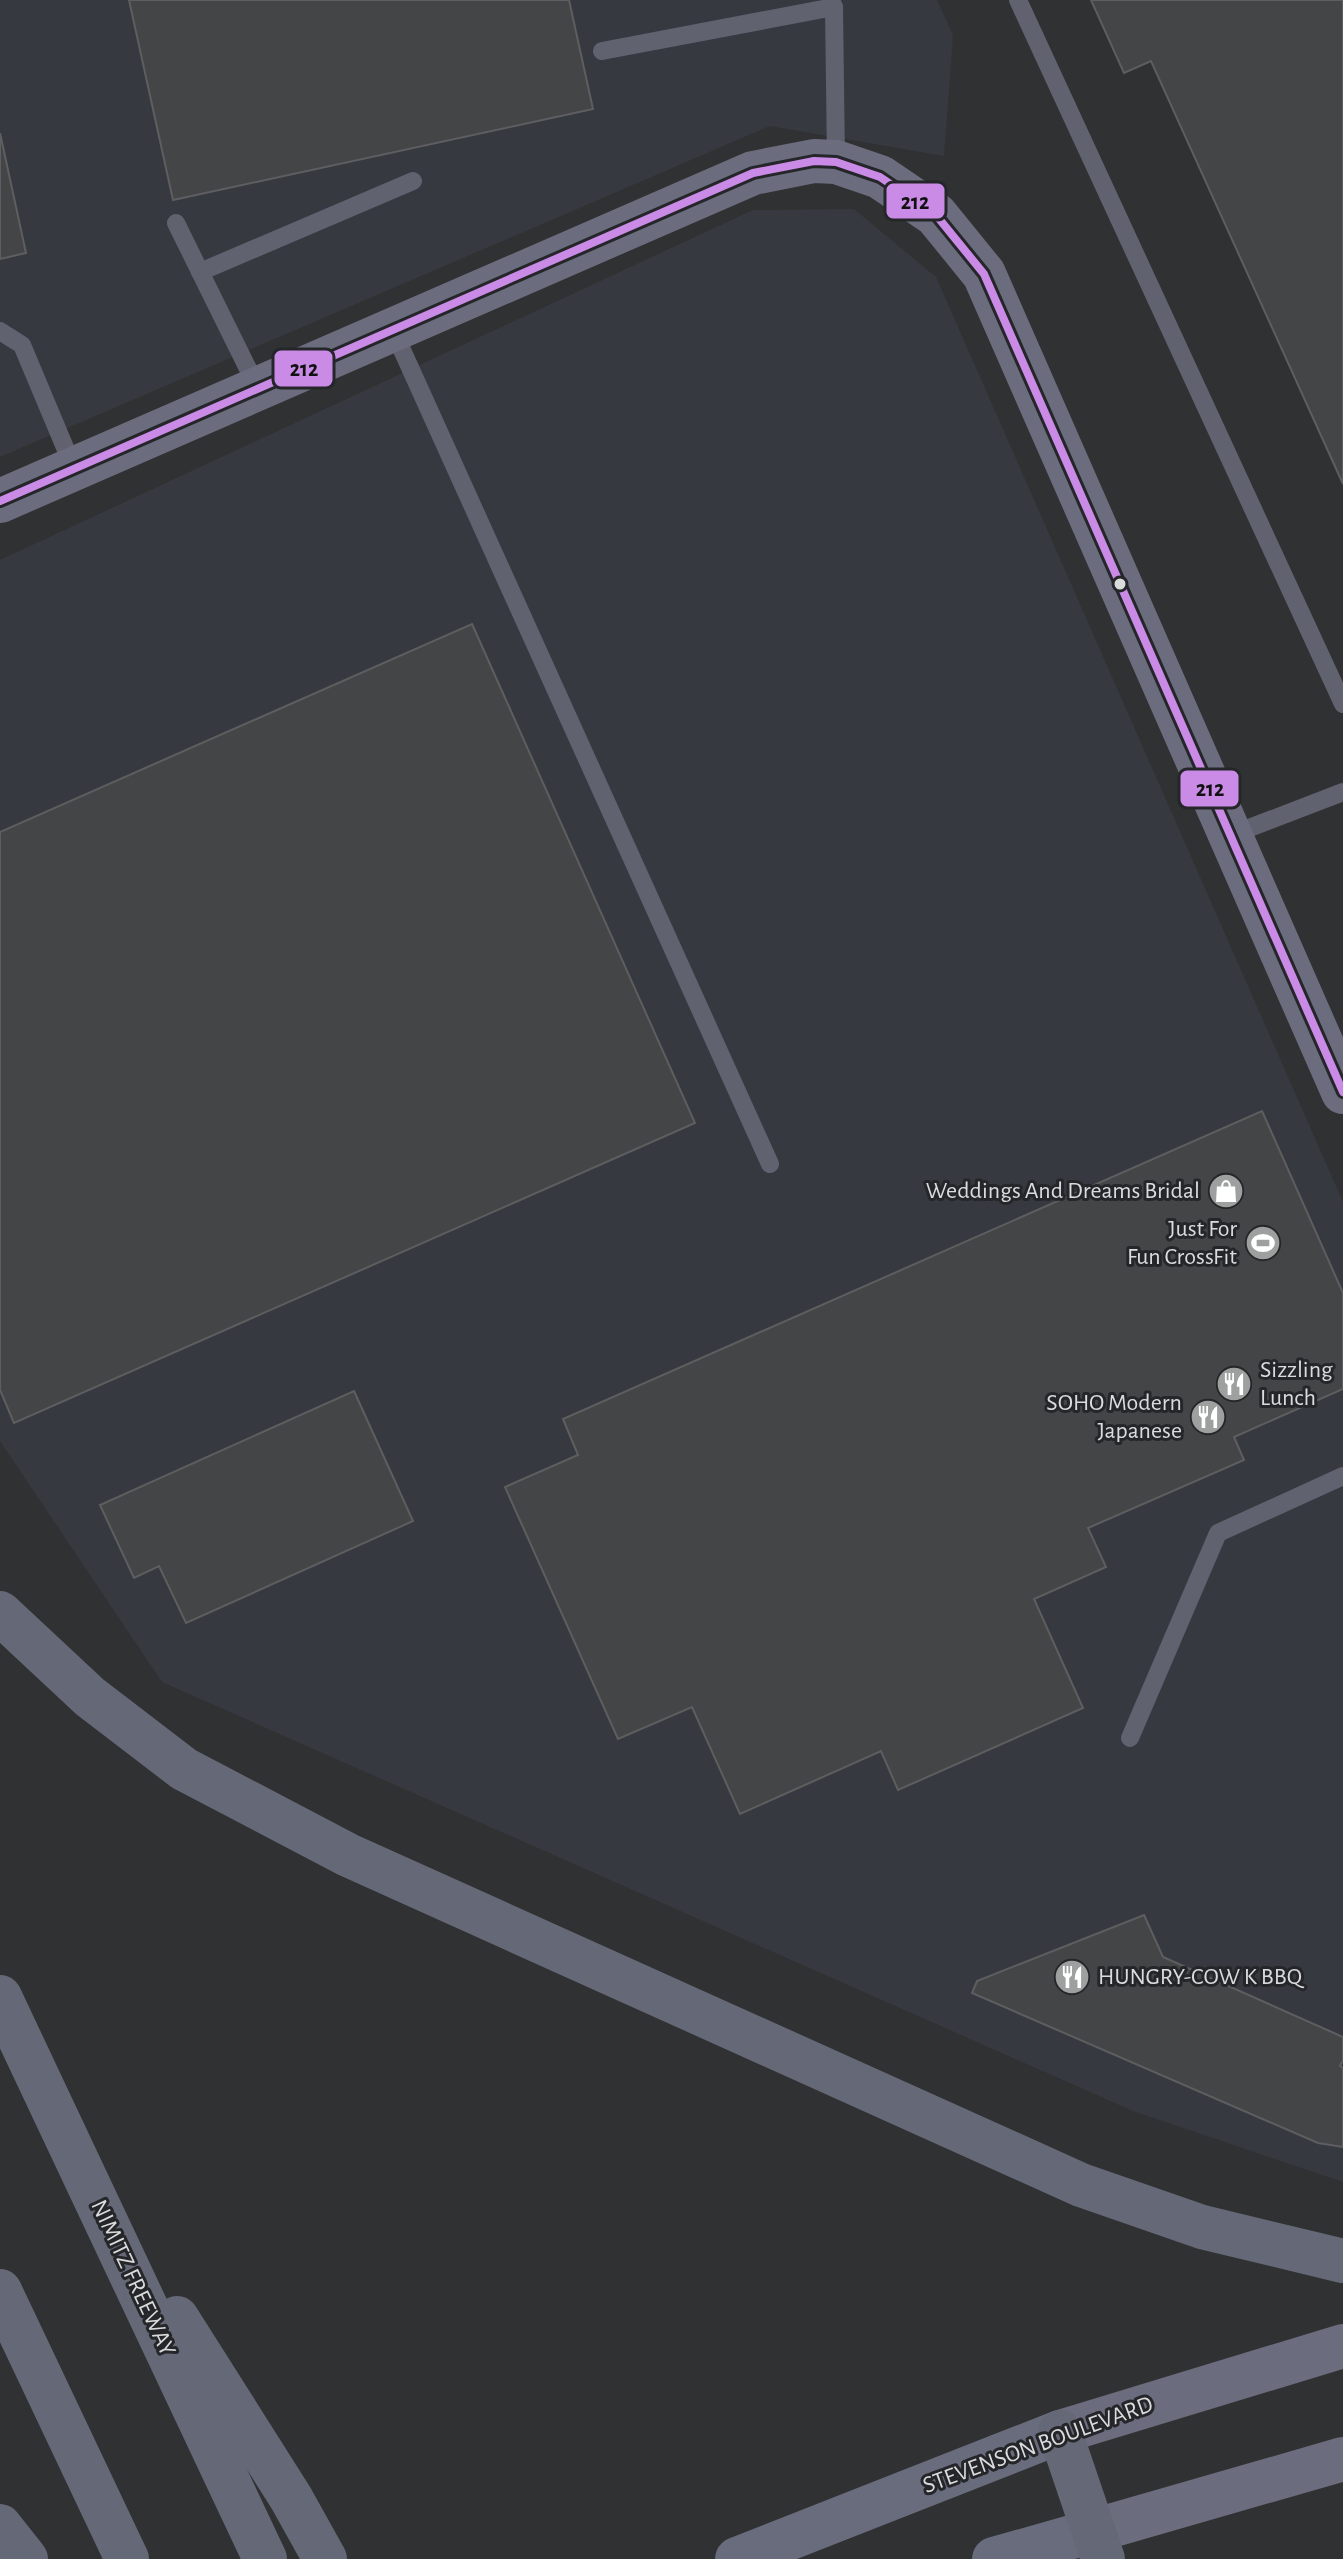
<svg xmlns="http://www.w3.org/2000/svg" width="1343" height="2559" font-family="'Alegreya Sans',sans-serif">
	<rect width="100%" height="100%" fill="#303132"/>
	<!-- built -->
	<g fill="#373940">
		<path d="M0,0H937L953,35L944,156L770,126L0,457Z"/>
		<path d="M854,209L936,277L1343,1202V2182L1133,2111L162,1682L0,1441V560L753,210Z"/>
	</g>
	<!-- building -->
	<g fill="#444546" stroke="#5d5e5f" stroke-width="2">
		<path d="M129,0H569L593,109L173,200Z"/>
		<path d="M1091,0H1343V484L1151,61L1124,73Z"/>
		<path d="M0,133L26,253L0,259Z"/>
		<path d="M472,624L695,1123L14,1423L0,1390V832Z"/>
		<path d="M1262,1111L1343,1293V1389L1234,1437L1244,1460L1088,1528L1106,1567L1034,1599L1083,1708L898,1790L881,1751L740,1814L692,1707L618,1739L505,1487L578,1455L563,1419Z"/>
		<path d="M354,1391L413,1521L186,1623L159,1566L134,1578L100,1505Z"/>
		<path d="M1144,1915L1163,1957L1343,2037V2060L1340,2066L1343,2068V2147L1318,2143L972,1993L977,1981Z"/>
	</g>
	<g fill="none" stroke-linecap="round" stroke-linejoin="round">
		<!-- lane -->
		<g stroke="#606270" stroke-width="18">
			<path d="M831,0L834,7L836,162"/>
			<path d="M1018,0L1343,704"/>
			<path d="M602,51L834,7"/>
			<path d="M176,223L258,389"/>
			<path d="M200,272L413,181"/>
			<path d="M393,330L770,1164"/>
			<path d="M0,331L22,345L74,469"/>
			<path d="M1231,835L1343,792"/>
			<path d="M1130,1738L1218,1533L1343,1476"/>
		</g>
		<!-- secondary -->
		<g stroke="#6b6d7e" stroke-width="44">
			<path d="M0,501L753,173L814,161L836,162L880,177L936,215L984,274L1343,1092"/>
			<path d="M1060,2432L1343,2346"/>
			<path d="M1093,2531L1343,2459"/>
		</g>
		<!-- primary -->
		<g stroke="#696c7c" stroke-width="44">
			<path d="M737,2559L1060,2432"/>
			<path d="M994,2559L1093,2531"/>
		</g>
		<!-- highway -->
		<g stroke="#656876" stroke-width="44">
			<path d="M0,1613L90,1697L184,1769L348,1855L1081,2185L1202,2227L1343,2261"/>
			<path d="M0,1997L265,2559"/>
			<path d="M0,2291L127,2559"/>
			<path d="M177,2318L291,2498L325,2559"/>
			<path d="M1060,2432L1103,2559"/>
			<path d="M0,2526L26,2559"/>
		</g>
		<defs>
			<path id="bus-1" d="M0,501L753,173L814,161L836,162L880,177L936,215L984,274L1343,1092"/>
		</defs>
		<!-- bus-1 casing -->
		<use href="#bus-1" stroke="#252629" stroke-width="14"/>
		<!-- bus-1 -->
		<use href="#bus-1" stroke="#ca8be6" stroke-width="8"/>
	</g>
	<!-- icons -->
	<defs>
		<symbol id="shop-disc" viewBox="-11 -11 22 22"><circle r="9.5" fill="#9ea0a0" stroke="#252629"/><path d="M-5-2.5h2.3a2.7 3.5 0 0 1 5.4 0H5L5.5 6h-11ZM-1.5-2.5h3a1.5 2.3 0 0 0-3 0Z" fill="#fff"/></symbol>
		<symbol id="stadium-disc" viewBox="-11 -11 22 22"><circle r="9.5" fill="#9ea0a0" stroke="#252629"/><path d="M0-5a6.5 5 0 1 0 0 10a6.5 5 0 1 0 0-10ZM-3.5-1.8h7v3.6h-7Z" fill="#fff"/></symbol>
		<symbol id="restaurant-disc" viewBox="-11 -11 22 22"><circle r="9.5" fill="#9ea0a0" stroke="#252629"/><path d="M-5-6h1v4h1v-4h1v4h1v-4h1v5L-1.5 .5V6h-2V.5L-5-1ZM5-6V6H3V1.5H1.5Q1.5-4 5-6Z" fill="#fff"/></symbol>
	</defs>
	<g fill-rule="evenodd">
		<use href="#shop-disc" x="1206" y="1171" width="40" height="40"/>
		<use href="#stadium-disc" x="1243" y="1223" width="40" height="40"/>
		<use href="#restaurant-disc" x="1214" y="1364" width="40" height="40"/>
		<use href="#restaurant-disc" x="1188" y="1397" width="40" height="40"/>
		<use href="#restaurant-disc" x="1052" y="1957" width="40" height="40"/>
	</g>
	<!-- markers -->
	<circle fill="#dadbdc" stroke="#252629" stroke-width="3" cx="1120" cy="584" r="7"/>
	<g text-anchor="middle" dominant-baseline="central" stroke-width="6" stroke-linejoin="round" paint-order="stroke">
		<!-- poi labels -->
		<g font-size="24" fill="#dadbdc" stroke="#252629" text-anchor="end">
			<text x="1200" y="1191">Weddings And Dreams Bridal</text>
			<text x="1237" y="1229">Just For<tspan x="1237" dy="28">Fun CrossFit</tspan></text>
			<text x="1260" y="1370" text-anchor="start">Sizzling<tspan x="1260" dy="28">Lunch</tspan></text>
			<text x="1182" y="1403">SOHO Modern<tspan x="1182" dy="28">Japanese</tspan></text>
			<text x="1098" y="1977" text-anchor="start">HUNGRY-COW K BBQ</text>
		</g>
		<!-- street labels -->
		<g font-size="24" fill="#dadbdc" stroke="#252629">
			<text transform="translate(133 2278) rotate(65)">NIMITZ FREEWAY</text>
			<text transform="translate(1038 2445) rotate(-20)">STEVENSON BOULEVARD</text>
		</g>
	</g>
	<g stroke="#252629" stroke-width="3">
		<rect x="885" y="182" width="61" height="38" rx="8" fill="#ca8be6"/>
		<rect x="273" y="349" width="61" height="39" rx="8" fill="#ca8be6"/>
		<rect x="1179" y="769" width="61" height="39" rx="8" fill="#ca8be6"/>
	</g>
	<g font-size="22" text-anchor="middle" font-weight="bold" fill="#111">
		<text x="915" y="209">212</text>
		<text x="304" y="376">212</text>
		<text x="1210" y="796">212</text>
	</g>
</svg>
